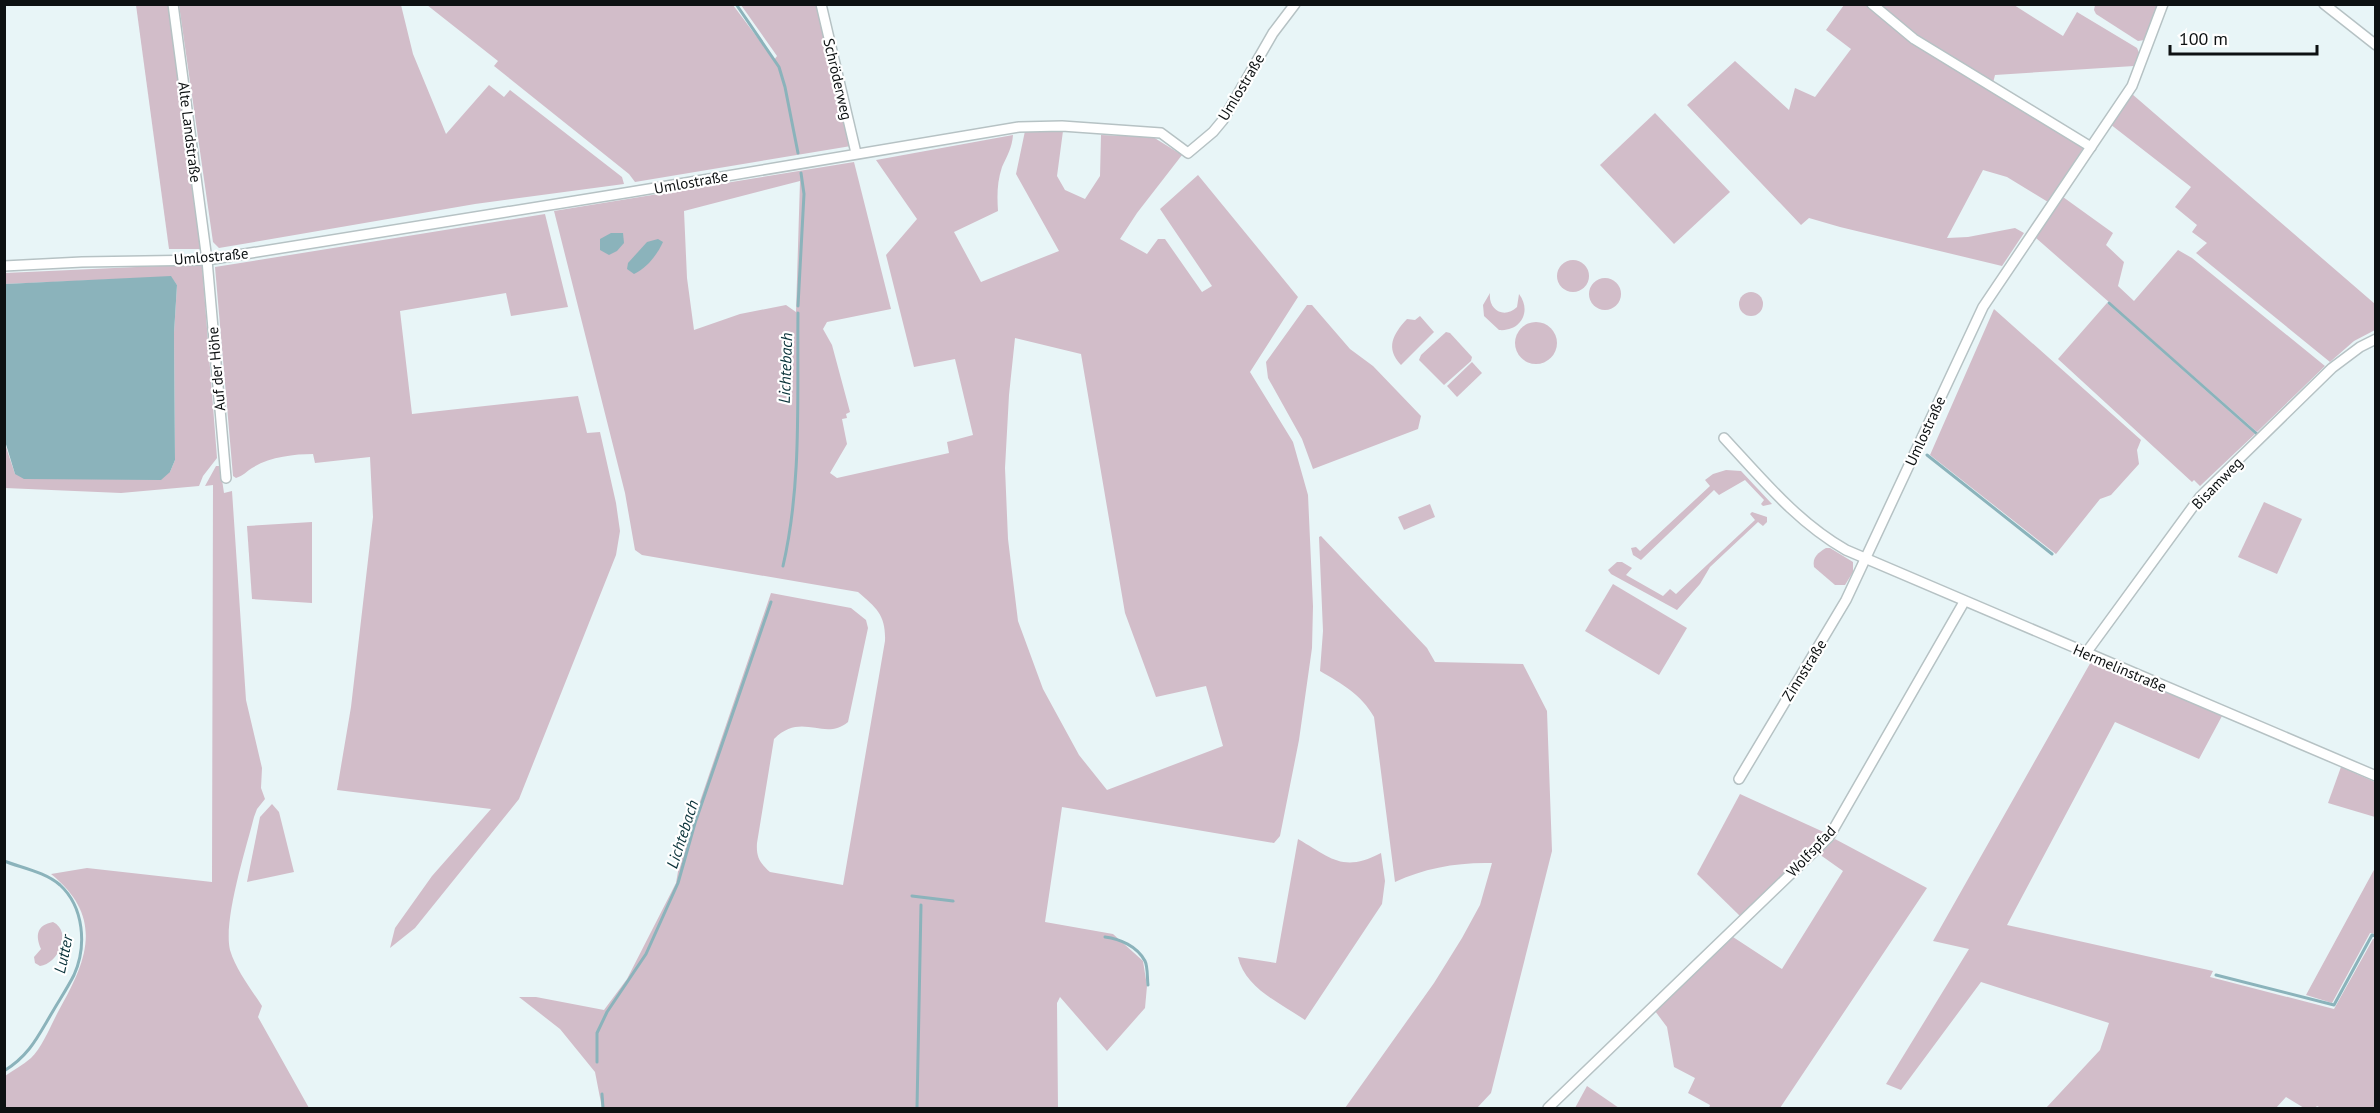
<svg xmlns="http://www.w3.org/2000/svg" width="2380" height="1113" font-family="'PT Sans',sans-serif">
	<rect width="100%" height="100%" fill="#e8f5f7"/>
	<!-- green -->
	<g fill="#d2bdc9" fill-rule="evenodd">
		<path d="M136,5H168L202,249H169Z"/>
		<path d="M179,5H401L413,54L446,134L489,85L504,97L510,90L622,177L624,184L475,204L219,248L213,242Z"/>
		<path d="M427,5H733L774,60L777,56L741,5H816L851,146L635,182L629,174L494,66L498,61Z"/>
		<path d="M1844,5H1867L1907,39L2084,147L2048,202L2007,177L1983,170L1947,238L1968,237L2015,228L2024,233L2002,266L1840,227L1809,218L1801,225L1687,105L1735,61L1789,110L1795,88L1815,97L1851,49L1826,30Z"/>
		<path d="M1881,5H2014L2063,36L2077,12L2137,48L2140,55L2134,66L1995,75L1993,83L1912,32Z"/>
		<path d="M2095,5H2158L2145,40L2138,41L2096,14L2094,10Z"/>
		<path d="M2132,94L2375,304V330L2354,341L2330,362L2196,253L2207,243L2192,232L2197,225L2175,207L2191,187L2110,124Z"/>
		<path d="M1655,113L1730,192L1674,244L1600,165Z"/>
		<path d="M1025,131H1063L1057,176L1065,190L1085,199L1100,176L1101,135L1153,137L1182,155L1137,213L1120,239L1147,254L1158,239H1165L1202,292L1212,286L1160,209L1198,175L1298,297L1250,372L1293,442L1308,495L1313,606L1312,648L1299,740L1280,836L1274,843L1062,807L1045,922L1113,934L1143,961L1147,986L1145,1008L1107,1051L1060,997L1057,1003L1058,1108H602L595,1072L560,1029L519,997H536L604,1010L627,979L676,883L680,860L771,593L851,608L866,620L868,628L848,722C824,742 802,711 774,739L757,843C756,857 760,863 770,872L843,885L885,641C886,616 877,608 858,592L642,555L635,550L625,493L554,211L854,162L891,309L827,322L823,329L832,345L850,412L846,414L847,418L842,419L847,444L830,473L837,478L949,453L947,442L973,435L955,359L914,367L886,255L917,219L876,160L1013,135C1012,148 1007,156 1002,167C997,182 997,196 998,211L954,232L981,282L1059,251L1016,174ZM800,181L796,312L786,305L740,314L694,330L687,278L684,211ZM1015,338L1081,354L1125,613L1156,697L1206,686L1223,746L1107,790L1079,755L1043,689L1018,621L1008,539L1005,468L1009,395Z"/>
		<path d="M2063,197L2113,233L2106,245L2124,262L2118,286L2134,301L2178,250L2192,258L2325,366L2257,432L2036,238Z"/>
		<path d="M545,214L568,307L511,316L506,293L400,311L412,414L578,396L587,433L600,432L616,503L620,531L616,555L519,799L415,928L390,948L395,928L432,876L491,809L337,790L351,707L373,517L370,457L315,463L313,454C294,454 269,457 252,468C247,471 243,476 236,478L233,476L215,267Z"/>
		<circle cx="1573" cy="276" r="16"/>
		<path d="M202,264L217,458L203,476L199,486L121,493L5,488L4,441L15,474L170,472L175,460L174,333L177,285L171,277L5,284V273Z"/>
		<circle cx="1605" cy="294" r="16"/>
		<circle cx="1751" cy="304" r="12"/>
		<path d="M1490,293C1488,311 1505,319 1517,307L1519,294C1532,311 1521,332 1499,330L1484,316L1483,305Z"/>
		<path d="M2107,303L2255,434L2200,486L2194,480L2192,482L2058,359Z"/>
		<path d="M1307,305H1312L1350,349L1373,366L1421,416L1418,429L1313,469L1302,439L1268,378L1266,362Z"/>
		<path d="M1994,309L2141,440L2137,450L2139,464L2111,495L2100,499L2056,554L1930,455Z"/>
		<path d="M1420,316L1434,332L1401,365C1385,348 1393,334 1407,319L1415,320Z"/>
		<circle cx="1536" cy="343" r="21"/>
		<path d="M1446,332L1450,333L1472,357L1471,361L1444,385L1419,360L1421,355Z"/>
		<path d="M1472,362L1482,373L1457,397L1447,386Z"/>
		<path d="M216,466H220L224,493L232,491L246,700L262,768L261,788L265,799L257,809L254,817C246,849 223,920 230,950C236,970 251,989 262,1006L258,1017L309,1108H5V1076C13,1070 23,1065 31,1058C42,1048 52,1023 59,1010C88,959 104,917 51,874L87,868L212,882L213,485L205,486Z"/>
		<path d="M1726,470L1741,471L1772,504L1763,506L1761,504L1764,500L1745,480L1719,495L1714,490L1641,560L1633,555L1631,548L1636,547L1640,551L1710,486L1705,480L1713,474Z"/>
		<path d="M2264,502L2302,519L2277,574L2238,557Z"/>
		<path d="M1430,504L1435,517L1404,530L1398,517Z"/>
		<path d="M1752,512L1767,517V522L1763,526L1758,522L1710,567L1700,584L1677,610L1611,574L1608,570L1617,562H1622L1632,568L1626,575L1663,596L1670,589L1676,594L1755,520L1750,514Z"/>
		<path d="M312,522V603L252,599L247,526Z"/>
		<path d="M1321,536L1427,648L1435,662L1523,664L1547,711L1552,851L1491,1093L1477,1108H1345L1434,983L1462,938L1480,905L1492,863C1459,862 1424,868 1395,882L1374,717C1361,694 1342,684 1320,671L1323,631L1319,537Z"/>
		<path d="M1826,548H1830L1853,562V572L1845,585H1835L1814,567C1812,557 1818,553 1826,548Z"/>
		<path d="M1613,584L1687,628L1659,675L1585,631Z"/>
		<path d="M2092,660L2222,716L2199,759L2115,722L2007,925L2213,971L2210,977L2334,1009L2373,939H2375V1108H2321L2317,1106L2315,1108H2304L2286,1097L2276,1108H2046L2100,1050L2109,1023L1981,982L1901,1090L1886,1084L1969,949L1933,941Z"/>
		<path d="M2341,767L2375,782V817L2328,803Z"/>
		<path d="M1740,794L1828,834L1741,917L1697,874Z"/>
		<path d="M272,804L279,812L294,872L247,882L260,817Z"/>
		<path d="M1298,839C1331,858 1343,873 1381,853L1385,881L1382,904L1305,1020C1280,1003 1245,988 1238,957L1276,963Z"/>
		<path d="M1835,839L1927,888L1780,1108H1709L1710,1105L1688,1093L1695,1078L1674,1067L1667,1027L1655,1011L1733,937L1782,969L1843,871L1819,854Z"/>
		<path d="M2375,868V934L2370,933L2332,1003L2306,995Z"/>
		<path d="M53,922C73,932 58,964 40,966L35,963L34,957L41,949C35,935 37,925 53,922Z"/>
		<path d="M1587,1086L1619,1108H1575Z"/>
	</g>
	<!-- water -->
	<g fill="#8bb3bb">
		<path d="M611,233H623L624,243L617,251L609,255L600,250V239Z"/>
		<path d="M658,239L663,242C657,255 647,268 634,274L627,269L628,263L647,242Z"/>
		<path d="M171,276L177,285L174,333L175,460L170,472L161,480L24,479L15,474L5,441V284Z"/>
	</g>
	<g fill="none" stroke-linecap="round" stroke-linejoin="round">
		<!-- stream -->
		<g stroke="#8bb3bb" stroke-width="3">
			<path d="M736,4L779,67L785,87L798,153"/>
			<path d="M2109,303L2257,434"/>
			<path d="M798,306L804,194L801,173"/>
			<path d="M1927,455L2052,554"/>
			<path d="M783,566C802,484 797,397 798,313"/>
			<path d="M4,861C22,868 45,872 60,885C84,907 87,946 74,975C68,987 60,999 53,1011C38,1036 30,1055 4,1071"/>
			<path d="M912,896L953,901"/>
			<path d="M1105,937C1120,939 1137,946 1145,961C1148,967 1147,978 1148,985"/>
			<path d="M2216,975L2334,1005L2372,935L2376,936"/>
			<path d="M597,1062V1033L607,1012L646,954L678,883L695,823L771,602"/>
			<path d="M602,1094L603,1108"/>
			<path d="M917,1108L921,905"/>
		</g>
		<defs>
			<g id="street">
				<path d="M173,4L207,260L226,478"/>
				<path d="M821,4L856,153"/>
				<path d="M1872,4L1914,39L2091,147"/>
				<path d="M2324,4L2376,45"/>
				<path d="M4,266L82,262L207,260L631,192L1019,127L1062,126L1161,133L1188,153L1213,132L1223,120L1273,33L1295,4"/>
				<path d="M1724,438C1762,479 1797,522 1846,550L2376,776"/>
				<path d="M2086,653L2200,497L2332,368L2360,347L2376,339"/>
				<path d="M1739,779L1846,600L1983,307L2132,86L2163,4"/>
				<path d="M1548,1108L1829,837L1964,602"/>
			</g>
		</defs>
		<!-- street casing -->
		<use href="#street" stroke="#b6c2c4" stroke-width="12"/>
		<!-- street -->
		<use href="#street" stroke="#fff" stroke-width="9"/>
	</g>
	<g text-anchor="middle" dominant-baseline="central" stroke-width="4.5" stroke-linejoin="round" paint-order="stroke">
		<!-- street labels -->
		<g font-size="15" fill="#0d1112" stroke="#fff">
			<text transform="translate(838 79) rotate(77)">Schröderweg</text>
			<text transform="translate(1241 87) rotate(-59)">Umlostraße</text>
			<text transform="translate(190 132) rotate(83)">Alte Landstraße</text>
			<text transform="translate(691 182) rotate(-10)">Umlostraße</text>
			<text transform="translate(211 256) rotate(-5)">Umlostraße</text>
			<text transform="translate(216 369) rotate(-95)">Auf der Höhe</text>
			<text transform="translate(1925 431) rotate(-65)">Umlostraße</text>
			<text transform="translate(2217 483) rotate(-46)">Bisamweg</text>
			<text transform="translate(2120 668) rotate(23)">Hermelinstraße</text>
			<text transform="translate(1804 670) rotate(-58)">Zinnstraße</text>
			<text transform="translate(1811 851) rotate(-47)">Wolfspfad</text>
		</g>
		<!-- water labels -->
		<g font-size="16" font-style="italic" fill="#093239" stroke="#fff">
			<text transform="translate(785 368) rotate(-88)">Lichtebach</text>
			<text transform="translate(682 834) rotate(-72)">Lichtebach</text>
			<text transform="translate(63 954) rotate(-78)">Lutter</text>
		</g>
	</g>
	<!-- border -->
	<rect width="2380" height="1113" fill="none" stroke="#0d1112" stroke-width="12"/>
	<!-- scale -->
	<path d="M2170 45v9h147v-9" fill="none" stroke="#0d1112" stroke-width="3"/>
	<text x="2179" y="45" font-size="18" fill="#0d1112" stroke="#ffffff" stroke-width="4.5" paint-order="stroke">100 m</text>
</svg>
